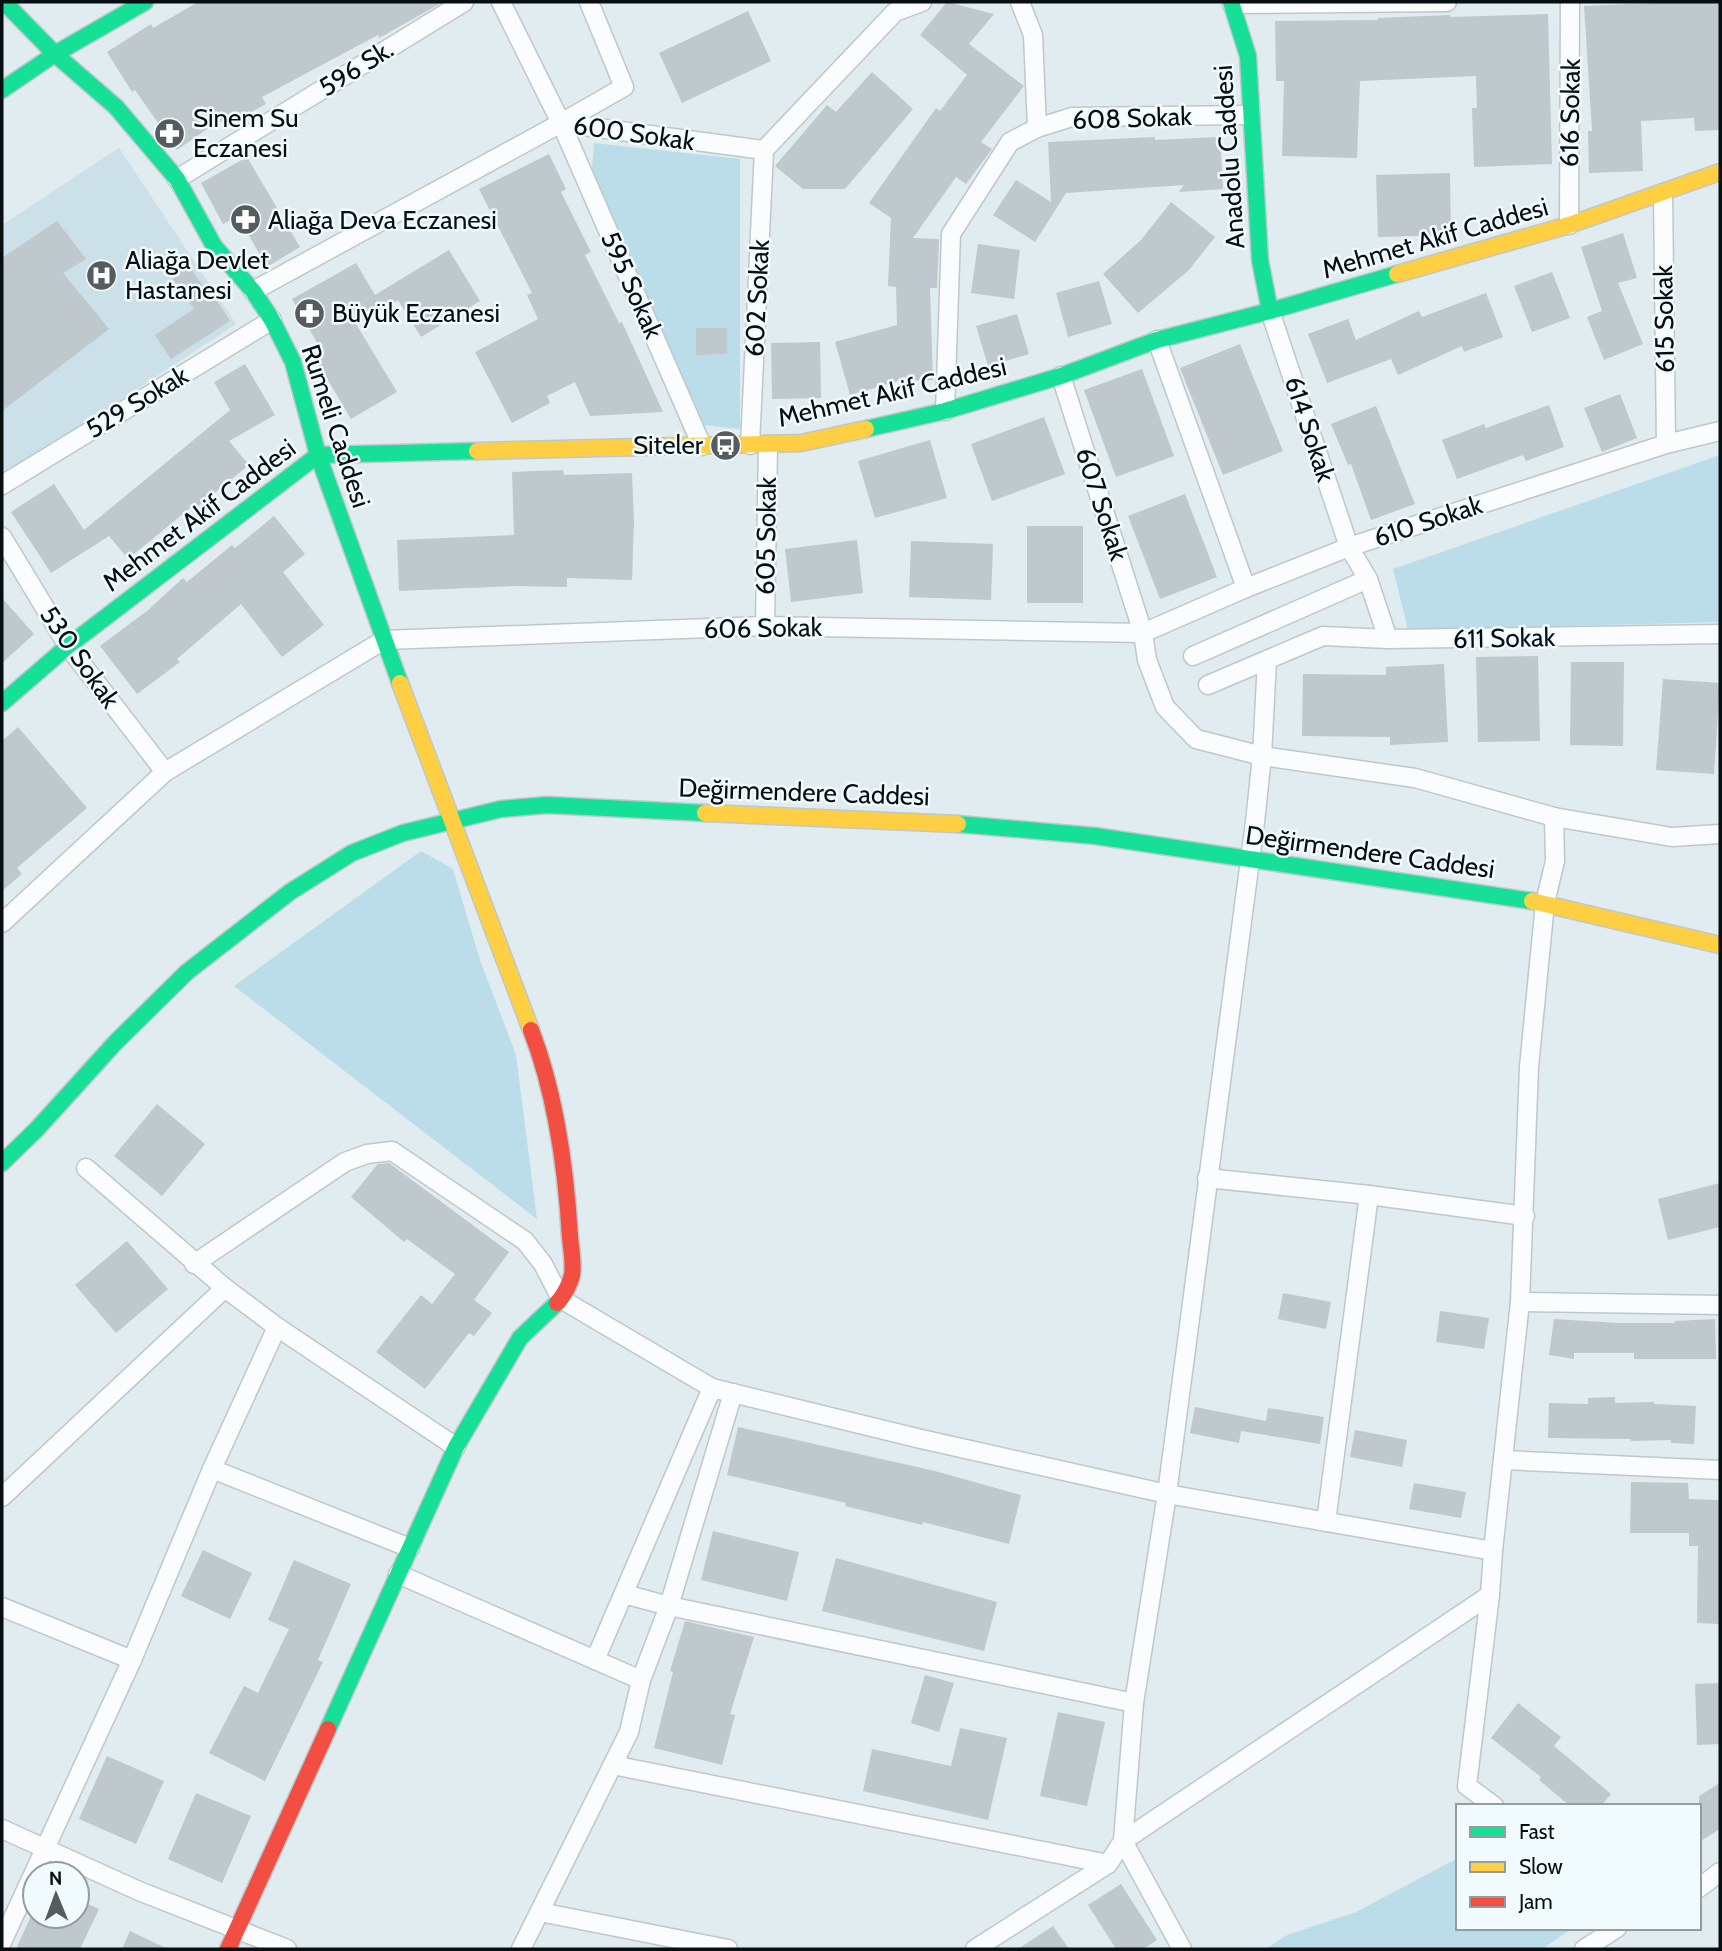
<svg xmlns="http://www.w3.org/2000/svg" width="1722" height="1951" font-family="Cabin,sans-serif">
	<rect width="100%" height="100%" fill="#e0ecf0"/>
	<!-- built -->
	<path fill="#cbe0e8" d="M119,148L236,324L2,478V225Z"/>
	<!-- green -->
	<g fill="#bbdde9">
		<path d="M594,143L740,159V429L704,425L592,169Z"/>
		<path d="M1720,455V622L1408,630L1393,569Z"/>
		<path d="M421,851L453,869L480,960L516,1055L537,1219L234,986Z"/>
		<path d="M1458,1858V1928H1573L1542,1949H1266L1287,1935L1356,1912Z"/>
	</g>
	<!-- building -->
	<g fill="#bfc8cc">
		<path d="M198,2H443L379,38L378,35L262,97L266,104L224,127L220,120L177,150L135,90L132,92L107,52L151,24L153,28Z"/>
		<path d="M947,2L994,14L969,44L1024,86L981,142L992,149L966,184L956,177L913,238L939,239L937,288H930L933,380L898,381L850,395L835,342L897,325L896,287L888,286L891,218L869,203L936,108L940,111L967,75L920,35Z"/>
		<path d="M1677,2H1720V130L1695,131L1694,118L1641,121L1643,171L1589,173L1588,131H1592L1584,6Z"/>
		<path d="M748,11L771,61L682,103L659,53Z"/>
		<path d="M1548,14L1552,164L1474,167L1472,108H1477L1476,76L1360,81L1357,158L1282,156L1284,81H1276L1275,21L1378,20V18L1450,15V17Z"/>
		<path d="M872,72L913,109L845,189H803L775,166L827,105L836,112Z"/>
		<path d="M1155,137V140L1220,137L1223,189L1179,192L1184,185L1066,193L1035,242L993,215L1016,180L1051,202L1048,142Z"/>
		<path d="M549,154L566,189L561,192L591,252L585,255L619,323L622,322L663,412L590,416L575,382L547,396L550,403L512,423L475,352L538,319L527,295L532,293L479,189Z"/>
		<path d="M247,157L300,247L267,267L238,217L223,224L201,183Z"/>
		<path d="M1450,173L1451,235L1378,237L1376,175Z"/>
		<path d="M1171,202L1215,237L1189,270L1138,313L1103,274L1141,240Z"/>
		<path d="M57,221L86,259L63,273L109,329L2,411V258Z"/>
		<path d="M1623,233L1637,278L1618,283L1643,344L1604,360L1587,317L1602,311L1581,247Z"/>
		<path d="M978,244L1020,250L1014,299L971,293Z"/>
		<path d="M449,250L480,301L421,337L398,300L356,324L397,392L351,419L316,360L324,355L292,299L356,263L375,295Z"/>
		<path d="M183,257L211,298L214,296L230,321L171,359L155,335L194,309L166,269Z"/>
		<path d="M1552,272L1570,318L1532,332L1514,286Z"/>
		<path d="M1099,281L1112,324L1068,337L1056,293Z"/>
		<path d="M1486,293L1503,337L1464,352L1462,346L1398,375L1391,359L1327,383L1308,334L1348,319L1356,340L1419,311L1422,317Z"/>
		<path d="M1017,314L1029,354L988,366L976,326Z"/>
		<path d="M696,328H727V354L696,355Z"/>
		<path d="M820,342L821,398L772,399L771,343Z"/>
		<path d="M1240,344L1283,451L1223,475L1180,368Z"/>
		<path d="M245,364L275,415L229,441L249,465L197,507L195,504L128,559L109,536L51,573L11,512L54,484L84,530L230,410L214,382Z"/>
		<path d="M1142,369L1174,456L1116,477L1084,390Z"/>
		<path d="M1620,394L1637,438L1602,452L1584,408Z"/>
		<path d="M1549,405L1564,447L1526,461L1523,455L1457,479L1442,440L1484,424L1486,428Z"/>
		<path d="M1376,406L1415,504L1371,520L1351,464L1348,465L1331,424Z"/>
		<path d="M1044,417L1065,474L992,501L971,444Z"/>
		<path d="M930,440L947,498L875,518L858,461Z"/>
		<path d="M563,470L564,475L632,473L634,521L632,580L567,578V587L515,586L399,591L397,540L514,535L512,472Z"/>
		<path d="M1185,494L1217,577L1160,599L1128,516Z"/>
		<path d="M274,516L305,554L283,572L324,625L282,657L241,604L177,659L180,662L137,694L100,646L147,611L183,578L187,582L232,545L235,548Z"/>
		<rect x="1027" y="526" width="56" height="77"/>
		<path d="M857,540L863,593L791,602L785,549Z"/>
		<path d="M911,541L993,544L991,600L909,597Z"/>
		<path d="M2,598L34,634L2,663Z"/>
		<path d="M1538,656L1540,741L1478,742L1476,657Z"/>
		<path d="M1571,662H1624L1623,746L1570,745Z"/>
		<path d="M1444,664L1448,742L1390,745V737L1302,736L1303,674L1386,675V667Z"/>
		<path d="M1663,679L1720,683L1714,774L1656,770Z"/>
		<path d="M18,727L87,808L17,868L22,874L2,891V741Z"/>
		<path d="M157,1104L205,1144L162,1196L114,1156Z"/>
		<path d="M389,1163L509,1252L474,1300L492,1313L474,1336L469,1333L425,1389L376,1352L421,1295L432,1304L455,1274L407,1239L404,1242L351,1197L378,1164Z"/>
		<path d="M1720,1183V1227L1668,1240L1658,1199Z"/>
		<path d="M127,1241L168,1289L116,1333L75,1285Z"/>
		<path d="M1283,1293L1331,1302L1326,1329L1278,1319Z"/>
		<path d="M1440,1311L1489,1318L1484,1349L1436,1342Z"/>
		<path d="M1554,1319L1617,1323H1675V1321L1715,1319L1716,1359H1634V1353H1574V1359L1549,1355Z"/>
		<path d="M1615,1397V1403L1654,1402V1404L1696,1406L1694,1444L1671,1443V1440L1631,1441V1439L1548,1438L1549,1403L1588,1404V1398Z"/>
		<path d="M1195,1407L1266,1421L1268,1408L1324,1417L1320,1444L1241,1431L1239,1443L1190,1433Z"/>
		<path d="M738,1427L935,1471L1021,1495L1009,1544L923,1522L922,1525L845,1506L846,1503L727,1475Z"/>
		<path d="M1355,1430L1407,1440L1402,1467L1350,1457Z"/>
		<path d="M1631,1482L1688,1483L1689,1499L1720,1500V1624L1697,1623L1698,1546H1689V1533H1630Z"/>
		<path d="M1414,1483L1466,1492L1461,1518L1409,1509Z"/>
		<path d="M713,1531L799,1552L787,1601L701,1580Z"/>
		<path d="M203,1550L252,1573L230,1619L181,1596Z"/>
		<path d="M836,1558L997,1602L984,1651L822,1611Z"/>
		<path d="M294,1560L351,1584L318,1660L323,1662L265,1781L209,1753L244,1686L258,1693L289,1629L268,1620Z"/>
		<path d="M685,1621L754,1637L730,1714L735,1715L722,1765L654,1748L673,1672L670,1671Z"/>
		<path d="M925,1675L954,1683L939,1732L911,1723Z"/>
		<path d="M1720,1683V1744L1697,1745L1695,1684Z"/>
		<path d="M1518,1703L1561,1737L1554,1746L1611,1794L1601,1806H1570L1539,1780L1541,1777L1491,1738Z"/>
		<path d="M1058,1712L1105,1722L1087,1806L1040,1796Z"/>
		<path d="M960,1728L1007,1738L988,1820L863,1791L872,1749L951,1766Z"/>
		<path d="M107,1756L164,1781L136,1844L79,1819Z"/>
		<path d="M1720,1783V1829L1699,1842V1796Z"/>
		<path d="M196,1793L251,1816L222,1883L168,1859Z"/>
		<path d="M1121,1884L1157,1940L1143,1949H1116L1088,1905Z"/>
		<path d="M77,1899L99,1909L80,1949H16L31,1916H77Z"/>
		<path d="M1053,1926L1069,1949H1018Z"/>
		<path d="M130,1931L168,1949H122Z"/>
	</g>
	<g fill="none" stroke-linecap="round" stroke-linejoin="round">
		<defs>
			<g id="street">
				<path d="M501,2L561,123L702,446"/>
				<path d="M1020,2L1033,35L1037,128"/>
				<path d="M1232,4L1447,2"/>
				<path d="M561,123L624,87L589,2"/>
				<path d="M764,150L895,12L922,2"/>
				<path d="M177,179L464,2"/>
				<path d="M1663,193L1666,444"/>
				<path d="M1569,225L1570,2"/>
				<path d="M253,291L561,123L764,150"/>
				<path d="M1270,311L1349,547L1368,579L1388,639L1720,634"/>
				<path d="M1157,340L1246,588"/>
				<path d="M1061,376L1143,633L1147,660L1165,707L1196,739L1262,756L1415,778L1554,817L1672,837L1720,834"/>
				<path d="M945,411L951,234L1010,142L1037,128L1072,117L1250,115"/>
				<path d="M750,445L764,150"/>
				<path d="M2,485L272,320"/>
				<path d="M2,537L68,646L165,772"/>
				<path d="M765,626L768,445"/>
				<path d="M1193,656L1368,579"/>
				<path d="M1208,685L1323,636L1388,639"/>
				<path d="M2,923L165,772L384,640L765,626L1143,633L1246,588L1349,547L1666,444L1720,431"/>
				<path d="M86,1168L225,1288L277,1327L456,1447"/>
				<path d="M1207,1178L1369,1195L1525,1216"/>
				<path d="M194,1264L345,1162L367,1154L392,1151L525,1241L543,1264L561,1299L712,1388L921,1439L1167,1494L1493,1551"/>
				<path d="M1520,1302L1720,1305"/>
				<path d="M1504,1460L1720,1470"/>
				<path d="M212,1469L410,1548"/>
				<path d="M2,1497L225,1288"/>
				<path d="M1326,1522L1369,1195"/>
				<path d="M398,1574L641,1680"/>
				<path d="M624,1594L669,1606L1134,1703"/>
				<path d="M2,1607L132,1660"/>
				<path d="M595,1660L712,1388"/>
				<path d="M613,1765L1108,1864"/>
				<path d="M1494,1806L1467,1786L1490,1595L1493,1551L1520,1302L1529,1067L1545,903L1555,861L1554,817"/>
				<path d="M2,1829L139,1891L287,1949"/>
				<path d="M1699,1888L1720,1872"/>
				<path d="M540,1912L728,1949"/>
				<path d="M2,1942L132,1660L212,1469L277,1327"/>
				<path d="M521,1949L629,1732L641,1680L669,1606L733,1393"/>
				<path d="M975,1949L1108,1864L1123,1841L1490,1595"/>
				<path d="M1182,1949L1123,1841L1134,1703L1167,1494L1255,822L1262,756L1267,660"/>
				<path d="M1584,1949L1617,1928"/>
			</g>
			<g id="fast">
				<path d="M4,2L55,54L116,107L177,179L214,246L253,291L272,320L293,362L318,455L400,683"/>
				<path d="M1231,2L1248,56L1260,260L1270,311"/>
				<path d="M2,90L55,54L145,2"/>
				<path d="M866,429L945,411L1061,376L1157,340L1270,311L1397,274"/>
				<path d="M2,703L68,646L318,455L477,451"/>
				<path d="M958,824L1095,836L1532,901"/>
				<path d="M2,1163L37,1129L115,1043L187,972L290,892L352,853L403,833L501,809L547,805L705,813"/>
				<path d="M328,1729L456,1447L520,1338L557,1303"/>
			</g>
			<g id="slow">
				<path d="M1397,274L1569,225L1720,172"/>
				<path d="M477,451L801,443L866,429"/>
				<path d="M400,683L531,1030"/>
				<path d="M705,813L958,824"/>
				<path d="M1532,901L1720,945"/>
			</g>
			<g id="jam">
				<path d="M531,1030C555,1092 566,1170 570,1237C571,1249 574,1264 572,1275C570,1284 563,1297 557,1303"/>
				<path d="M228,1949L328,1729"/>
			</g>
		</defs>
		<!-- street casing -->
		<use href="#street" stroke="#bec8cb" stroke-width="21"/>
		<!-- fast casing -->
		<use href="#fast" stroke="#bec8cb" stroke-width="19"/>
		<!-- slow casing -->
		<use href="#slow" stroke="#bec8cb" stroke-width="19"/>
		<!-- jam casing -->
		<use href="#jam" stroke="#bec8cb" stroke-width="19"/>
		<!-- street -->
		<use href="#street" stroke="#fafcfd" stroke-width="18"/>
		<!-- fast -->
		<use href="#fast" stroke="#16e098" stroke-width="16"/>
		<!-- slow -->
		<use href="#slow" stroke="#ffcf43" stroke-width="16"/>
		<!-- jam -->
		<use href="#jam" stroke="#f24e42" stroke-width="16"/>
	</g>
	<!-- icons -->
	<defs>
		<symbol id="pharmacy-disc" viewBox="-11 -11 22 22"><circle r="9.5" fill="#545c60" stroke="#f1fafd"/><path d="M-2-6h4v4h4v4h-4v4h-4v-4h-4v-4h4Z" fill="#fff"/></symbol>
		<symbol id="hospital-disc" viewBox="-11 -11 22 22"><circle r="9.5" fill="#545c60" stroke="#f1fafd"/><path d="M-5-5h3v3.5h4V-5h3V5h-3V1.5h-4V5h-3Z" fill="#fff"/></symbol>
		<symbol id="bus-disc" viewBox="-11 -11 22 22"><circle r="9.5" fill="#545c60" stroke="#f1fafd"/><path d="M-5-6H5V4H4V6H2V4H-2V6H-4V4H-5ZM-3.5-4V0h7V-4ZM-3.5 1.2v1.5H-2V1.2ZM2 1.2v1.5H3.5V1.2Z" fill="#fff"/></symbol>
	</defs>
	<g fill-rule="evenodd">
		<use href="#pharmacy-disc" x="152" y="116" width="35" height="35"/>
		<use href="#pharmacy-disc" x="228" y="202" width="35" height="35"/>
		<use href="#hospital-disc" x="84" y="258" width="35" height="35"/>
		<use href="#pharmacy-disc" x="292" y="296" width="35" height="35"/>
		<use href="#bus-disc" x="708" y="428" width="35" height="35"/>
	</g>
	<g text-anchor="middle" dominant-baseline="central" stroke-width="5" stroke-linejoin="round" paint-order="stroke">
		<!-- street labels -->
		<g font-size="26" fill="#080f12" stroke="#f1fafd">
			<text transform="translate(356 68) rotate(-32)">596 Sk.</text>
			<text transform="translate(1570 113) rotate(-89)">616 Sokak</text>
			<text transform="translate(1132 118) rotate(-2)">608 Sokak</text>
			<text transform="translate(634 133) rotate(8)">600 Sokak</text>
			<text transform="translate(1229 157) rotate(-94)">Anadolu Caddesi</text>
			<text transform="translate(1435 238) rotate(-16)">Mehmet Akif Caddesi</text>
			<text transform="translate(632 285) rotate(66)">595 Sokak</text>
			<text transform="translate(757 298) rotate(-87)">602 Sokak</text>
			<text transform="translate(1664 319) rotate(-91)">615 Sokak</text>
			<text transform="translate(892 392) rotate(-13)">Mehmet Akif Caddesi</text>
			<text transform="translate(137 402) rotate(-31)">529 Sokak</text>
			<text transform="translate(336 426) rotate(72)">Rumeli Caddesi</text>
			<text transform="translate(1310 429) rotate(72)">614 Sokak</text>
			<text transform="translate(1102 504) rotate(72)">607 Sokak</text>
			<text transform="translate(199 515) rotate(-37)">Mehmet Akif Caddesi</text>
			<text transform="translate(1428 521) rotate(-18)">610 Sokak</text>
			<text transform="translate(766 536) rotate(-89)">605 Sokak</text>
			<text transform="translate(763 628) rotate(-1)">606 Sokak</text>
			<text transform="translate(1504 638) rotate(-1)">611 Sokak</text>
			<text transform="translate(80 657) rotate(55)">530 Sokak</text>
			<text transform="translate(804 792) rotate(2)">Değirmendere Caddesi</text>
			<text transform="translate(1370 852) rotate(8)">Değirmendere Caddesi</text>
		</g>
		<!-- poi labels -->
		<g font-size="26" fill="#080f12" stroke="#f1fafd" text-anchor="start">
			<text x="193" y="118">Sinem Su<tspan x="193" dy="30">Eczanesi</tspan></text>
			<text x="268" y="220">Aliağa Deva Eczanesi</text>
			<text x="125" y="260">Aliağa Devlet<tspan x="125" dy="30">Hastanesi</tspan></text>
			<text x="332" y="313">Büyük Eczanesi</text>
			<text x="703" y="445" text-anchor="end">Siteler</text>
		</g>
	</g>
	<!-- border -->
	<rect width="1722" height="1951" fill="none" stroke="#080f12" stroke-width="7"/>
	<!-- legend -->
	<rect x="1456" y="1804" width="245" height="126" fill="#f1fafd" stroke="#949c9f" stroke-width="2"/>
	<rect x="1470" y="1827" width="35" height="10" fill="#16e098" stroke="#949c9f" stroke-width="2"/>
	<text x="1519" y="1839" font-size="21" fill="#080f12">Fast</text>
	<rect x="1470" y="1862" width="35" height="10" fill="#ffcf43" stroke="#949c9f" stroke-width="2"/>
	<text x="1519" y="1874" font-size="21" fill="#080f12">Slow</text>
	<rect x="1470" y="1897" width="35" height="10" fill="#f24e42" stroke="#949c9f" stroke-width="2"/>
	<text x="1519" y="1909" font-size="21" fill="#080f12">Jam</text>
	<!-- north arrow -->
	<g transform="translate(56 1895) rotate(359)"><circle r="33" fill="#f1fafd" stroke="#949c9f" stroke-width="2"/>
	<path d="M0-5L12 26L0 18L-12 26Z" fill="#545c60"/>
	<text y="-10" font-size="19" font-weight="bold" text-anchor="middle" fill="#080f12">N</text>
	</g>
</svg>
